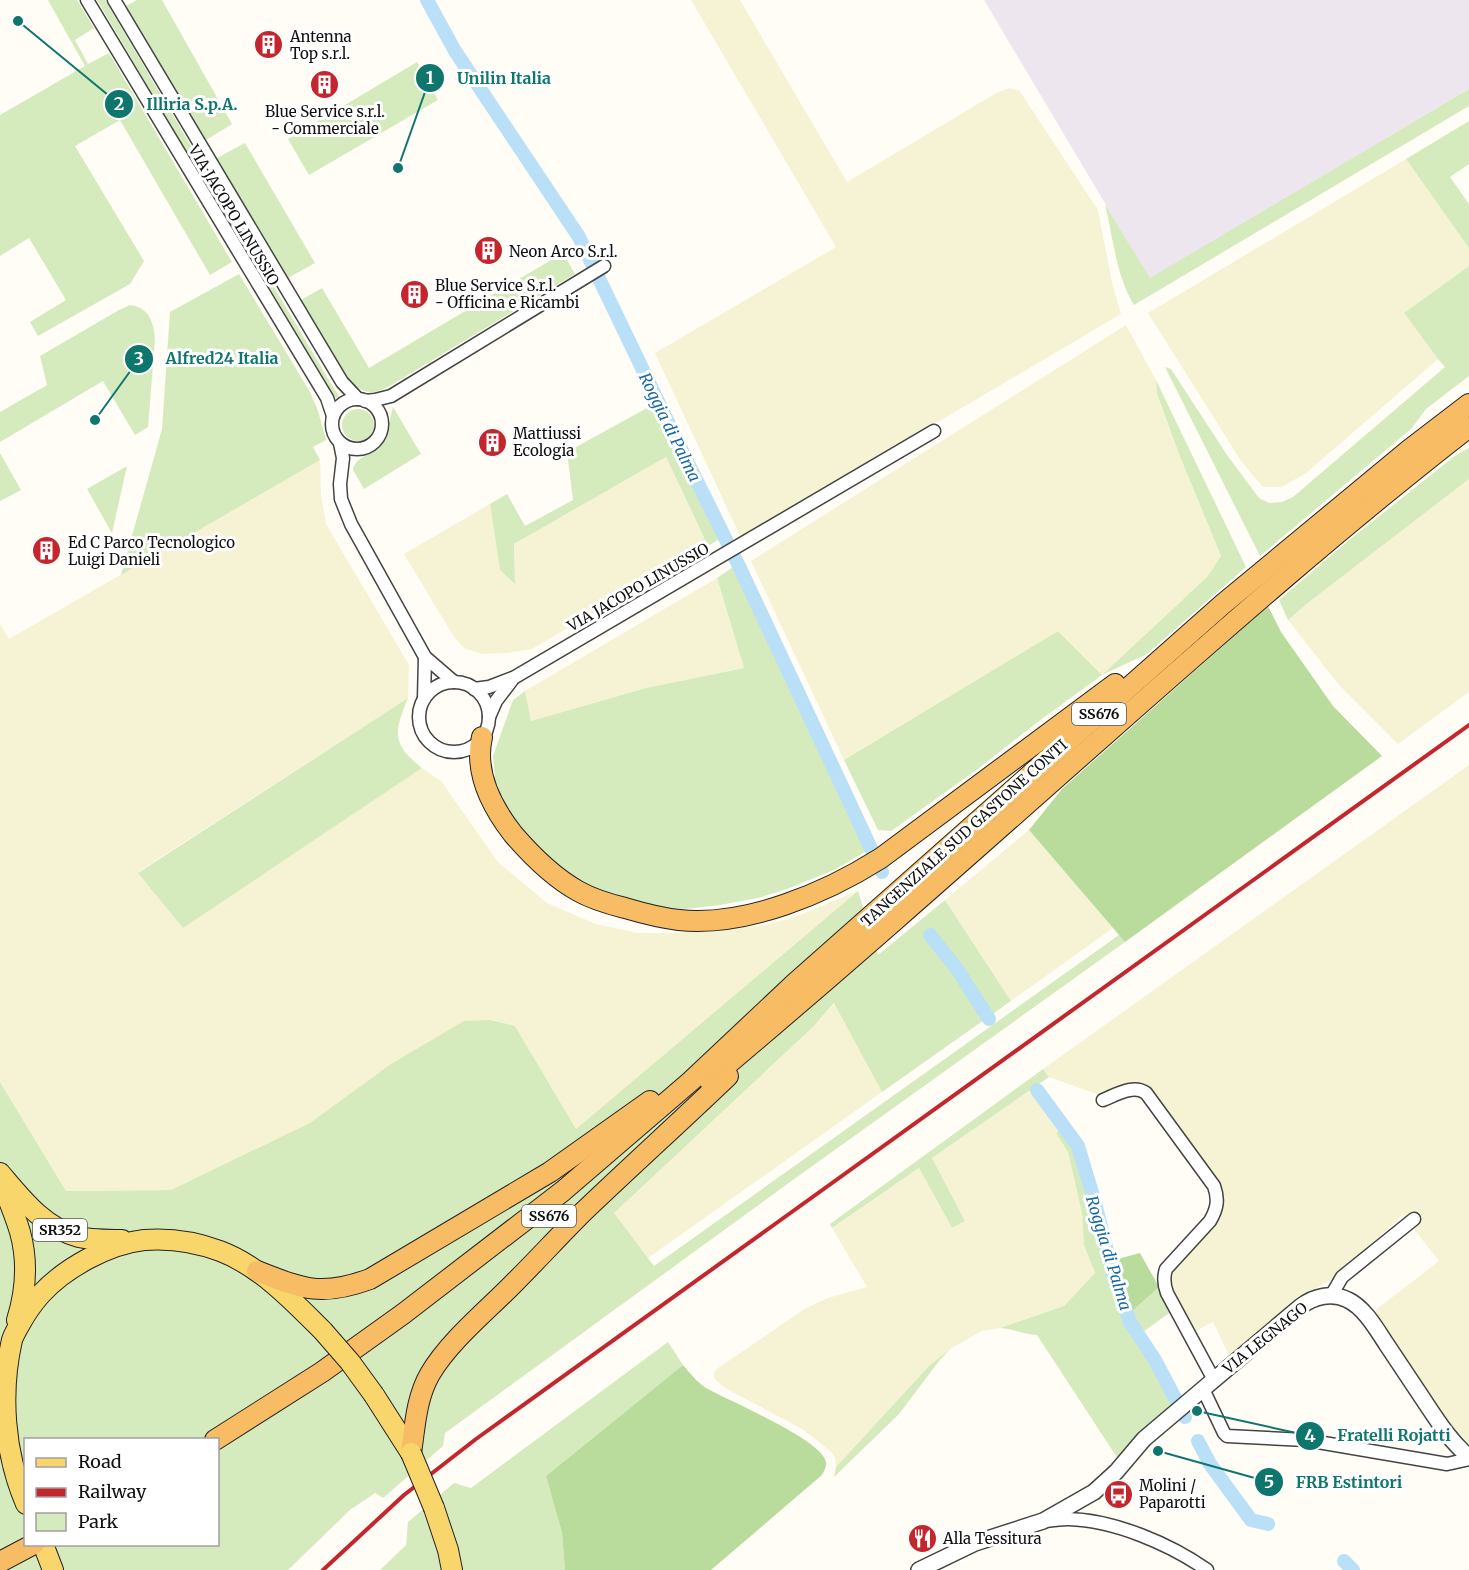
<svg xmlns="http://www.w3.org/2000/svg" width="1469" height="1570" font-family="Merriweather,serif">
	<rect width="100%" height="100%" fill="#fffdf5"/>
	<!-- industrial -->
	<path fill="#eee6ef" d="M984,0H1469V89L1150,279Z"/>
	<!-- farmland -->
	<g fill="#f6f3d4">
		<path d="M691,0H740L847,182L998,92L1010,88L1019,90L1098,210L1112,283L1121,314L741,538L655,353L836,247Z"/>
		<path d="M1406,159L1469,248V266L1404,313L1438,359L1305,474L1281,487H1263L1241,461L1148,313Z"/>
		<path d="M1126,325L1156,380L1157,395L1179,454L1221,556L1207,577L1102,675L1058,631L844,760L751,561Z"/>
		<path d="M666,457L708,546L532,649L506,653L482,654L464,648L454,637L404,554L490,504L500,570L515,583L514,544Z"/>
		<path d="M320,460L321,495L326,524L409,665L408,698L138,872L183,928L422,768L441,781L498,862L547,903L596,924L638,933H673L760,926L795,917L858,891L576,1129L515,1026L317,1124L171,1190L66,1191L0,1082V624L9,639Z"/>
		<path d="M1469,479V692L1398,744L1339,685L1288,620L1309,602Z"/>
		<path d="M717,578L744,668L646,688L531,721L525,691Z"/>
		<path d="M1469,765V1445L1443,1416L1373,1312L1439,1261L1403,1215L1330,1281L1316,1288L1231,1359L1213,1322L1192,1333L1171,1288V1275L1174,1270L1214,1224L1220,1216L1223,1208L1222,1193L1147,1090L1102,1096L1049,1077L1043,1069Z"/>
		<path d="M1029,830L1113,928L1011,1001L945,900Z"/>
		<path d="M835,1003L882,1092L648,1258L613,1213L814,1026Z"/>
		<path d="M1031,1089L1062,1129L1056,1133L1068,1152L1082,1213L1084,1245L1095,1273L1064,1306L1000,1328L982,1331L950,1349L929,1366L836,1467L835,1458L832,1453L814,1438L802,1429L725,1388L715,1379L713,1374L718,1368L806,1308L828,1298L867,1287L832,1228L919,1168L952,1228L965,1221L932,1158Z"/>
	</g>
	<!-- green -->
	<g fill="#d5ebbd" fill-rule="evenodd">
		<path d="M48,0H77L94,28L75,40L88,64L109,53L232,262L210,275L120,120L75,146L144,261L130,284L38,336L30,322L66,300L29,238L0,256V115L85,66Z"/>
		<path d="M97,0H105L330,382L339,396L333,400Z"/>
		<path d="M137,0H162L232,124L206,140L126,6Z"/>
		<path d="M417,62L438,100L309,175L288,139Z"/>
		<path d="M1469,89V106L1134,305C1116,276 1113,237 1105,204L1150,278Z"/>
		<path d="M1469,121V164L1450,177L1469,204V248L1406,159Z"/>
		<path d="M245,143L315,263L288,278L217,158Z"/>
		<path d="M563,253L575,274L393,384C374,395 364,396 348,379L301,300L322,288L369,368Z"/>
		<path d="M1469,266V376L1426,409L1412,428L1260,556L1165,367L1171,369L1227,455L1259,498L1269,503L1282,502L1293,497L1445,367L1438,359L1404,313Z"/>
		<path d="M239,274L310,392L318,411L326,440L313,447L320,460L121,575L162,429L170,312Z"/>
		<path d="M130,305C149,307 154,323 155,339L148,427L135,435L103,381L0,442V412L47,385L40,356L119,310Z"/>
		<path d="M1156,380L1246,567L1147,654L1102,675L1035,724L979,768L891,831L878,830L844,760L1058,631L1102,675L1207,577L1221,556L1179,454L1157,394Z"/>
		<path d="M663,401L729,533L708,546L666,457L514,544L515,584L500,570L490,504L507,494L525,526L573,500L567,452L647,408Z"/>
		<path d="M393,407L421,454L364,489L353,470C355,457 369,456 377,448C387,437 389,421 393,407Z"/>
		<circle cx="358" cy="425" r="16"/>
		<path d="M1469,448V479L1309,602L1288,620L1279,600L1348,541L1456,455Z"/>
		<path d="M0,453L21,490L0,501Z"/>
		<path d="M127,466L112,533L87,489Z"/>
		<path d="M742,561L875,846L834,870L787,889L758,898L720,905L685,909L652,907L619,899L589,887L562,871L510,817L495,779L493,756L513,700L525,691L531,721L646,688L744,668L717,578Z"/>
		<path d="M408,698C394,733 391,743 422,768L183,928L138,873Z"/>
		<path d="M858,891L878,955L945,900L1011,1001L882,1092L834,1003L814,1026L614,1213L654,1266L1119,935L1125,942L797,1177L445,1433L443,1446L383,1498L375,1493L350,1510L288,1570H0V1082L66,1191L171,1190L310,1123L391,1064L464,1021L490,1020L515,1026L576,1129ZM26,1440H218V1544H26Z"/>
		<path d="M1043,1069L1049,1077L932,1158L965,1221L952,1228L919,1168L832,1228L830,1224Z"/>
		<path d="M1062,1129L1074,1147L1110,1277L1117,1299L1128,1323L1175,1405L1120,1462L1037,1335C1024,1334 1013,1329 1000,1328L1064,1306L1095,1273L1084,1245L1082,1213L1068,1152L1056,1133Z"/>
		<path d="M1159,1287L1172,1311L1140,1334L1130,1313Z"/>
		<path d="M668,1342L683,1365L546,1476L562,1533L565,1570H380L406,1545L408,1522L454,1483L471,1488Z"/>
		<path d="M950,1349L939,1361L899,1414L834,1477L836,1467L929,1366Z"/>
	</g>
	<!-- forest -->
	<g fill="#b9dc9c">
		<path d="M1268,606L1281,632L1333,706L1382,756L1125,942L1029,830L1062,789Z"/>
		<path d="M1140,1253L1159,1287L1130,1313L1120,1285L1114,1260Z"/>
		<path d="M683,1365C690,1373 697,1382 706,1388C727,1400 823,1440 826,1462C827,1466 824,1471 822,1475L711,1570H565L562,1533L546,1476Z"/>
	</g>
	<g fill="none" stroke-linecap="round" stroke-linejoin="round">
		<!-- canal -->
		<g stroke="#b9e0f7" stroke-width="14">
			<path d="M427,0L455,51L579,237L679,445L739,566L882,872"/>
			<path d="M930,935L957,969L989,1019"/>
			<path d="M1037,1090L1078,1146L1094,1199L1113,1275L1130,1322L1155,1360L1185,1417"/>
			<path d="M1198,1441L1210,1464L1251,1520L1268,1524"/>
			<path d="M1344,1561L1353,1570"/>
		</g>
		<defs>
			<g id="minor">
				<path d="M87,0L327,398L333,416"/>
				<path d="M114,0L342,382L358,399"/>
				<circle cx="357" cy="424" r="25"/>
				<path d="M365,401L375,400L391,396L604,266"/>
				<path d="M340,443L343,458L340,484L341,499L351,524L425,657L454,682"/>
				<circle cx="454" cy="717" r="35"/>
				<path d="M474,689L489,687L515,677L934,431"/>
				<path d="M424,699L425,657"/>
				<path d="M489,717L496,701L512,680"/>
				<path d="M1103,1100C1116,1095 1133,1084 1146,1093L1214,1186C1219,1200 1217,1209 1210,1221L1166,1269C1163,1278 1164,1285 1167,1293L1214,1380"/>
				<path d="M1331,1296L1342,1277L1414,1219"/>
				<path d="M1203,1389L1224,1433L1227,1436L1306,1440L1447,1464L1469,1459"/>
				<path d="M1045,1521C1053,1520 1060,1519 1068,1519C1114,1520 1170,1544 1207,1570"/>
			</g>
			<path id="tertiary" d="M919,1570L975,1543L1043,1521L1094,1492L1116,1472L1144,1439L1300,1307C1314,1296 1332,1292 1348,1300C1365,1308 1377,1330 1387,1345C1399,1363 1411,1381 1423,1399C1437,1420 1450,1441 1469,1457"/>
			<g id="primary">
				<path d="M0,1173C22,1199 44,1228 79,1237C93,1240 108,1240 122,1240"/>
				<path d="M2,1183C8,1199 15,1215 20,1232C28,1261 26,1291 17,1320"/>
				<path d="M374,1395L411,1453"/>
				<path d="M26,1504C4,1453 0,1393 12,1340C14,1334 17,1329 20,1324C26,1313 33,1303 41,1294C65,1268 108,1244 144,1240C169,1238 196,1242 220,1251C260,1266 293,1301 323,1331"/>
				<path d="M434,1508L448,1550L452,1570"/>
				<path d="M43,1544L53,1570"/>
			</g>
			<g id="trunk">
				<path d="M482,737C474,772 492,807 513,834C531,855 553,877 578,891C592,899 609,904 625,908C642,913 661,918 679,920C746,927 826,893 881,858L1115,684"/>
				<path d="M709,1080C835,974 958,865 1081,756C1208,644 1335,531 1469,427"/>
				<path d="M257,1271C303,1289 321,1297 370,1279L550,1172L650,1101"/>
				<path d="M215,1440L322,1372L403,1314L563,1191L691,1081L794,984L1223,604L1409,450L1469,404"/>
				<path d="M411,1453C415,1427 416,1398 430,1374C450,1340 488,1310 516,1281C538,1259 560,1235 582,1213C630,1167 680,1122 728,1076"/>
				<path d="M0,1562L34,1544"/>
			</g>
		</defs>
		<!-- minor casing -->
		<use href="#minor" stroke="#444" stroke-width="15"/>
		<!-- tertiary casing -->
		<use href="#tertiary" stroke="#444" stroke-width="18"/>
		<!-- primary casing -->
		<use href="#primary" stroke="#222" stroke-width="22"/>
		<!-- trunk casing -->
		<use href="#trunk" stroke="#222" stroke-width="22"/>
		<!-- minor -->
		<use href="#minor" stroke="#fff" stroke-width="12"/>
		<!-- tertiary -->
		<use href="#tertiary" stroke="#fff" stroke-width="15"/>
		<!-- primary -->
		<use href="#primary" stroke="#f9d66b" stroke-width="20"/>
		<!-- trunk -->
		<use href="#trunk" stroke="#f7bc64" stroke-width="20"/>
		<!-- rail -->
		<path stroke="#c4262e" stroke-width="4" d="M323,1570L404,1495L476,1439L1469,725"/>
		<defs>
			<g id="primary-bridge">
				<path d="M323,1331L350,1362L374,1395"/>
				<path d="M411,1453L434,1508"/>
			</g>
		</defs>
		<!-- primary-bridge casing -->
		<use href="#primary-bridge" stroke="#222" stroke-width="22" stroke-linecap="butt"/>
		<!-- primary-bridge -->
		<use href="#primary-bridge" stroke="#f9d66b" stroke-width="20"/>
	</g>
	<!-- icons -->
	<defs>
		<symbol id="building-disc" viewBox="-11 -11 22 22"><circle r="9.5" fill="#c4262e" stroke="#fff"/><path d="M-4-6H4V6H1V3H-1V6H-4ZM-2.5-4.3h1.7v1.8h-1.7ZM.8-4.3h1.7v1.8H.8ZM-2.5-1h1.7V.8h-1.7ZM.8-1h1.7V.8H.8Z" fill="#fff"/></symbol>
		<symbol id="bus-disc" viewBox="-11 -11 22 22"><circle r="9.5" fill="#c4262e" stroke="#fff"/><path d="M-5-6H5V4H4V6H2V4H-2V6H-4V4H-5ZM-3.5-4V0h7V-4ZM-3.5 1.2v1.5H-2V1.2ZM2 1.2v1.5H3.5V1.2Z" fill="#fff"/></symbol>
		<symbol id="restaurant-disc" viewBox="-11 -11 22 22"><circle r="9.5" fill="#c4262e" stroke="#fff"/><path d="M-5-6h1v4h1v-4h1v4h1v-4h1v5L-1.5 .5V6h-2V.5L-5-1ZM5-6V6H3V1.5H1.5Q1.5-4 5-6Z" fill="#fff"/></symbol>
	</defs>
	<g fill-rule="evenodd">
		<use href="#building-disc" x="252" y="28" width="33" height="33"/>
		<use href="#building-disc" x="308" y="68" width="33" height="33"/>
		<use href="#building-disc" x="472" y="234" width="33" height="33"/>
		<use href="#building-disc" x="398" y="278" width="33" height="33"/>
		<use href="#building-disc" x="476" y="426" width="33" height="33"/>
		<use href="#building-disc" x="30" y="534" width="33" height="33"/>
		<use href="#bus-disc" x="1102" y="1478" width="33" height="33"/>
		<use href="#restaurant-disc" x="906" y="1522" width="33" height="33"/>
	</g>
	<g text-anchor="middle" dominant-baseline="central" stroke-width="6" stroke-linejoin="round" paint-order="stroke">
		<!-- shield labels -->
		<g fill="#fff" stroke="#585858" stroke-width="1.5">
			<rect x="1072" y="703" width="54" height="22" rx="4.5"/>
			<rect x="522" y="1205" width="54" height="22" rx="4.5"/>
			<rect x="33" y="1219" width="54" height="22" rx="4.5"/>
		</g>
		<g font-size="14" font-weight="bold" fill="#111">
			<text x="1099" y="714">SS676</text>
			<text x="549" y="1216">SS676</text>
			<text x="60" y="1230">SR352</text>
		</g>
		<!-- poi labels -->
		<g font-size="15" fill="#111" stroke="#fff" text-anchor="start">
			<text x="290" y="36">Antenna<tspan x="290" dy="17">Top s.r.l.</tspan></text>
			<text x="325" y="111" text-anchor="middle">Blue Service s.r.l.<tspan x="325" dy="17">- Commerciale</tspan></text>
			<text x="509" y="251">Neon Arco S.r.l.</text>
			<text x="435" y="285">Blue Service S.r.l.<tspan x="435" dy="17">- Officina e Ricambi</tspan></text>
			<text x="513" y="433">Mattiussi<tspan x="513" dy="17">Ecologia</tspan></text>
			<text x="68" y="542">Ed C Parco Tecnologico<tspan x="68" dy="17">Luigi Danieli</tspan></text>
			<text x="1139" y="1485">Molini /<tspan x="1139" dy="17">Paparotti</tspan></text>
			<text x="943" y="1538">Alla Tessitura</text>
		</g>
		<!-- street labels -->
		<g font-size="15" fill="#111" stroke="#fff">
			<text transform="translate(234 215) rotate(59)">VIA JACOPO LINUSSIO</text>
			<text transform="translate(638 587) rotate(-30)">VIA JACOPO LINUSSIO</text>
			<text transform="translate(964 833) rotate(-42)">TANGENZIALE SUD GASTONE CONTI</text>
			<text transform="translate(1265 1338) rotate(-39)">VIA LEGNAGO</text>
		</g>
		<!-- water labels -->
		<g font-size="16" font-style="italic" fill="#1768a6" stroke="#fff">
			<text transform="translate(670 427) rotate(64)">Roggia di Palma</text>
			<text transform="translate(1109 1253) rotate(73)">Roggia di Palma</text>
		</g>
	</g>
	<!-- callouts -->
	<path fill="none" stroke="#0f766e" stroke-width="2" d="M398 168L430 78M18 21L119 104M95 420L139 359M1197 1411L1310 1436M1158 1451L1269 1482"/>
	<g fill="#0f766e" stroke="#fff" stroke-width="2">
		<circle cx="398" cy="168" r="6"/>
		<circle cx="18" cy="21" r="6"/>
		<circle cx="95" cy="420" r="6"/>
		<circle cx="1197" cy="1411" r="6"/>
		<circle cx="1158" cy="1451" r="6"/>
		<circle cx="430" cy="78" r="15"/>
		<circle cx="119" cy="104" r="15"/>
		<circle cx="139" cy="359" r="15"/>
		<circle cx="1310" cy="1436" r="15"/>
		<circle cx="1269" cy="1482" r="15"/>
	</g>
	<g font-size="18" text-anchor="middle" font-weight="bold" fill="#fff">
		<text x="430" y="84">1</text>
		<text x="119" y="110">2</text>
		<text x="139" y="365">3</text>
		<text x="1310" y="1442">4</text>
		<text x="1269" y="1488">5</text>
	</g>
	<g font-size="16" text-anchor="middle" font-weight="bold" fill="#0f766e" stroke="#fff" stroke-width="6" stroke-linejoin="round" paint-order="stroke">
		<text x="504" y="84">Unilin Italia</text>
		<text x="192" y="110">Illiria S.p.A.</text>
		<text x="222" y="364">Alfred24 Italia</text>
		<text x="1394" y="1441">Fratelli Rojatti</text>
		<text x="1349" y="1488">FRB Estintori</text>
	</g>
	<!-- legend -->
	<rect x="24" y="1438" width="195" height="108" fill="#ffffff" stroke="#a0a0a0" stroke-width="1.5"/>
	<rect x="36" y="1458" width="30" height="9" fill="#f9d66b" stroke="#a0a0a0" stroke-width="1.5"/>
	<text x="78" y="1468" font-size="18" fill="#111111">Road</text>
	<rect x="36" y="1488" width="30" height="9" fill="#c4262e" stroke="#a0a0a0" stroke-width="1.5"/>
	<text x="78" y="1498" font-size="18" fill="#111111">Railway</text>
	<rect x="36" y="1513" width="30" height="18" fill="#d5ebbd" stroke="#a0a0a0" stroke-width="1.5"/>
	<text x="78" y="1528" font-size="18" fill="#111111">Park</text>
</svg>
